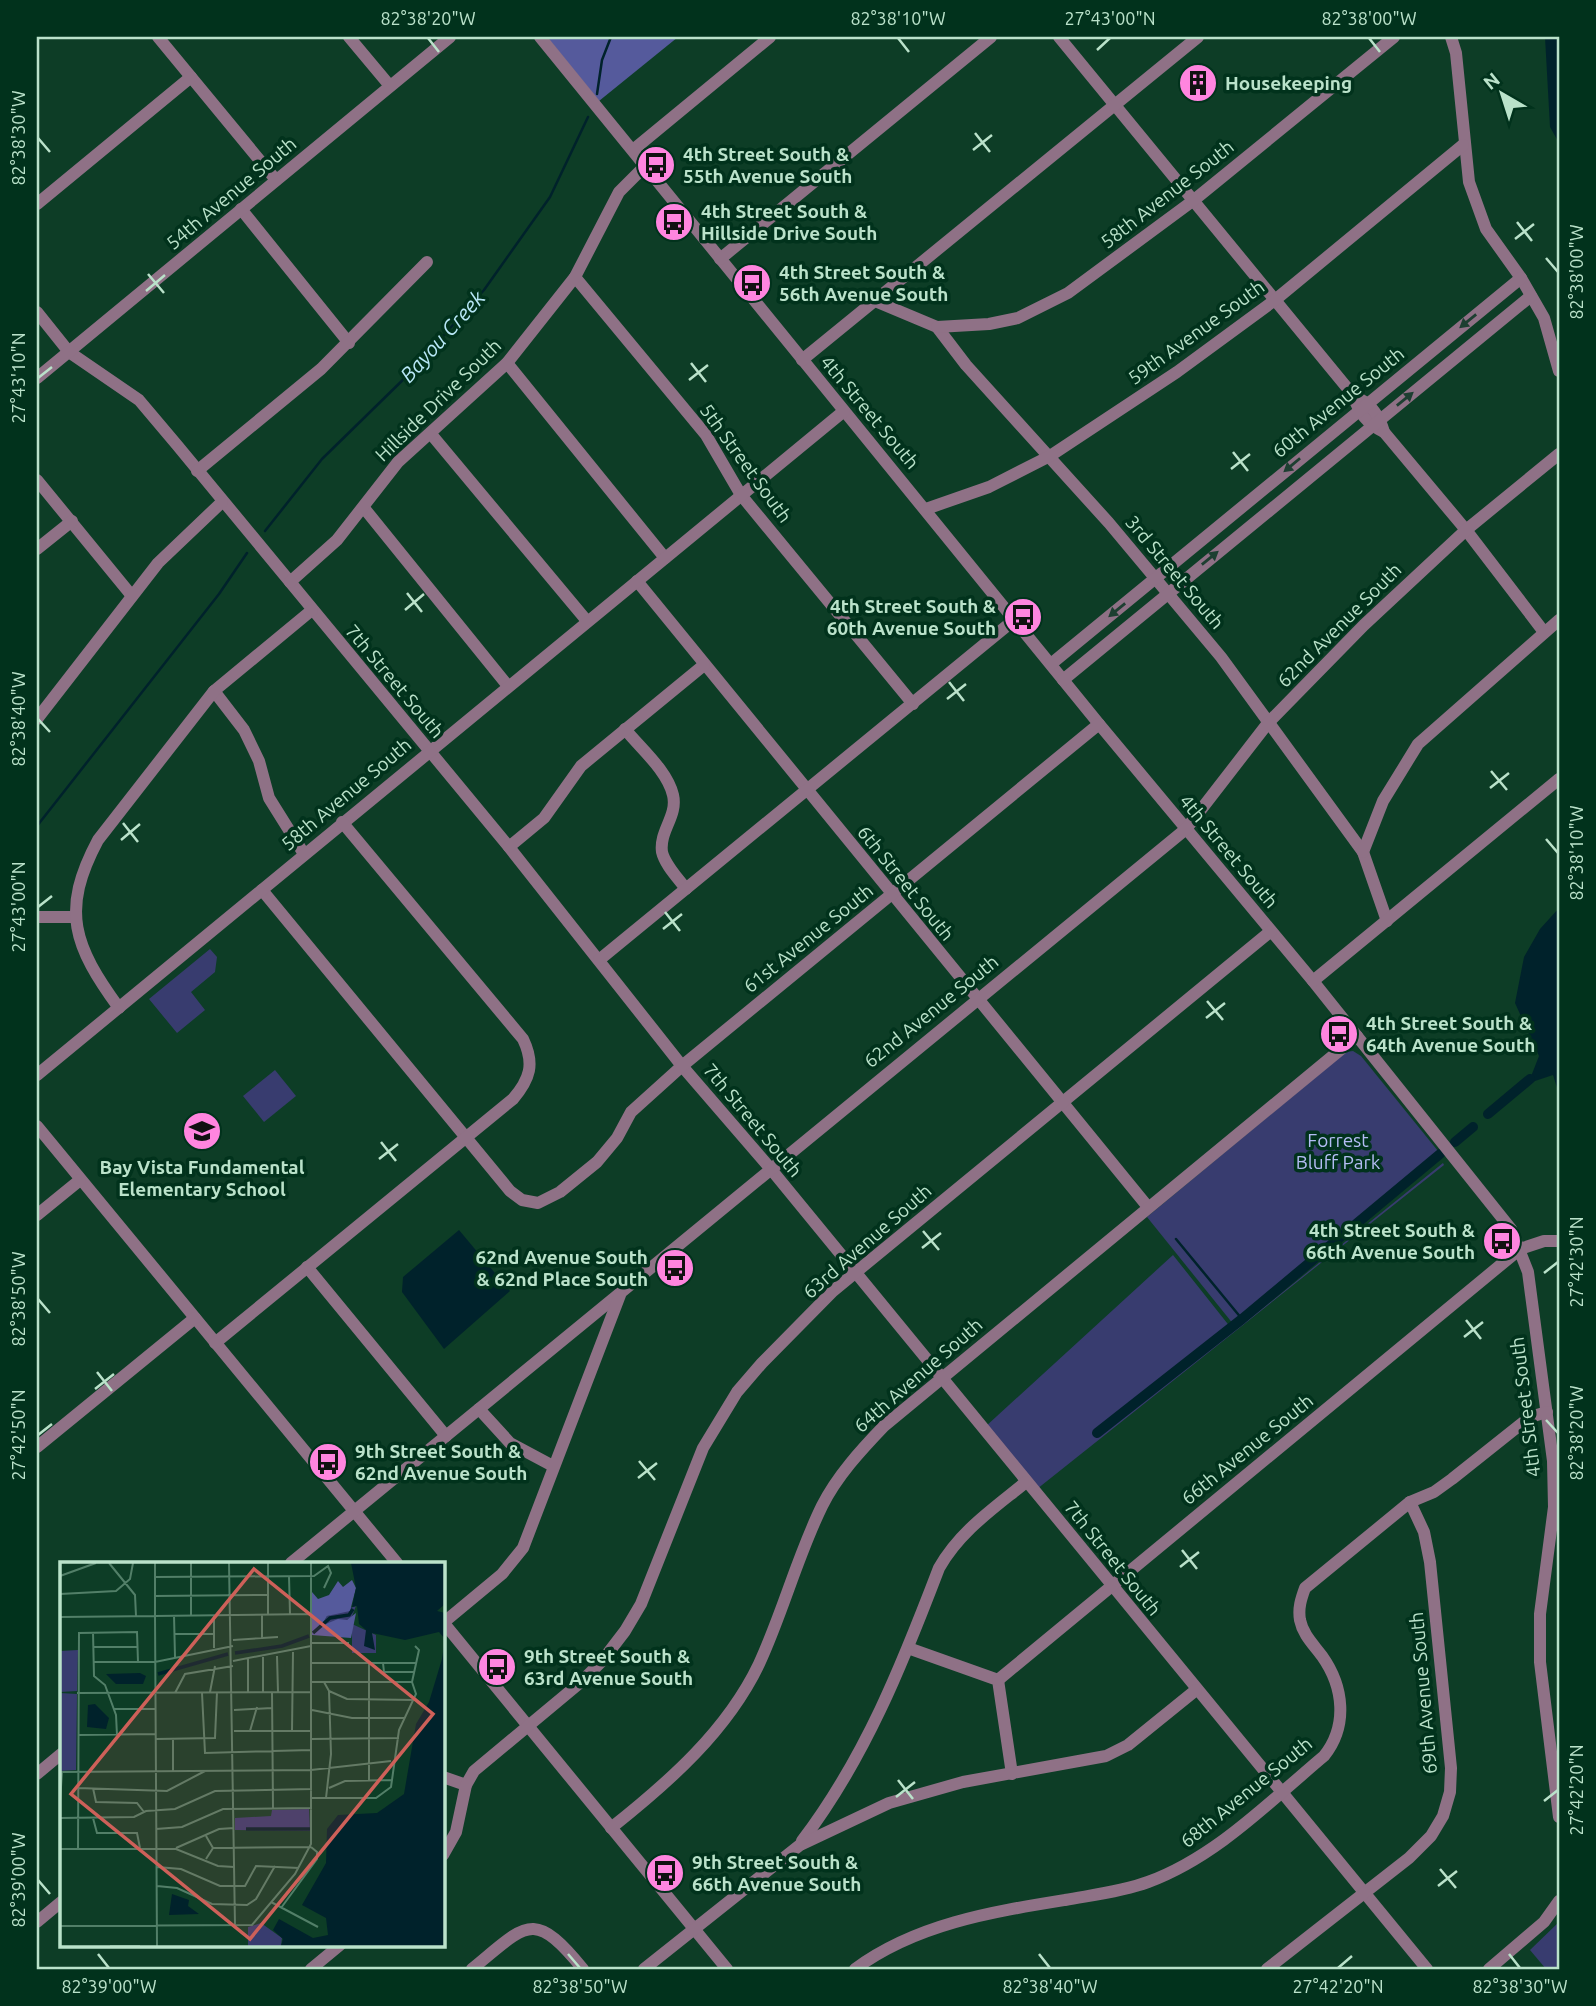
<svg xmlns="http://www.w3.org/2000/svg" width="1596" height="2006" font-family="Ubuntu,sans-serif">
	<rect width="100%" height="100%" fill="#0d3d26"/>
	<!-- green -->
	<g fill="#383c6f">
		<path d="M210,949L217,957L215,972L191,992L205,1010L177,1033L149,999Z"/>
		<path d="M1353,1051L1361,1056L1438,1151L1440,1159L1234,1325L1147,1217L1346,1052Z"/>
		<path d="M275,1070L296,1096L264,1122L243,1096Z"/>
		<path d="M1443,1163L1444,1165L1037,1489L985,1427L1173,1255L1231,1328L1237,1329Z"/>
		<path d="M1559,1922V1969H1546L1530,1950Z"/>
	</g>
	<!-- forest -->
	<path fill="#555a9c" d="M547,37H678L599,101Z"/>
	<!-- water -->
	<g fill="#00222b">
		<path d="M1545,37H1559V143L1550,127Z"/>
		<path d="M1559,908V1094L1553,1075L1532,1082L1530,1079L1539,1056L1515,1003L1524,957L1540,929Z"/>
		<path d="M459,1230L510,1291L444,1349L402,1292L403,1277Z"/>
	</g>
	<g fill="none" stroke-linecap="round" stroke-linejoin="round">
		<!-- stream -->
		<g stroke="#00222b" stroke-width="2.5">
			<path d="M597,94L602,60L611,37"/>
			<path d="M265,531L322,459L413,370L484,290L550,197L588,117"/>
			<path d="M37,826L219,594L247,553"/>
			<path d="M1176,1239L1242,1319"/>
		</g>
		<!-- canal -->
		<g stroke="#00222b" stroke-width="10">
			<path d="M1488,1114L1530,1079"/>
			<path d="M1455,1142L1473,1127"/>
			<path d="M1097,1433L1242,1319L1440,1154"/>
		</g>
		<!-- minor -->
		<g stroke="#8f7186" stroke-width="12">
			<path d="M158,37L276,180"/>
			<path d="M349,37L390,86"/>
			<path d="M540,37L1099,724L1313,981L1511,1229L1528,1272L1553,1461L1554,1507L1540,1614V1662L1559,1817"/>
			<path d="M1059,37L1353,395C1359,413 1367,424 1384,432"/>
			<path d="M1451,37L1456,53L1469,182L1486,229L1521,278L1544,318L1559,371"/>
			<path d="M633,150L770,37"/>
			<path d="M37,204L191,77"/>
			<path d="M241,209L349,343"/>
			<path d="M720,259L991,37"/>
			<path d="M575,277L706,435L741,495L913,704"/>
			<path d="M875,301L937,327L966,365L1109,523L1221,657L1363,852L1387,921"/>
			<path d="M37,312L69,352L139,400L177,445L509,847L682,1066L770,1168L1427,1969"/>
			<path d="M937,327L989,324L1018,318L1068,293L1194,200L1394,37"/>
			<path d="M802,360L1198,37"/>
			<path d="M507,363L665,558"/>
			<path d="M37,378L450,37"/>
			<path d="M1360,399C1373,406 1380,418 1384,432L1466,530L1544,632"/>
			<path d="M431,434L587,621"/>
			<path d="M197,471L321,369L427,262"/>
			<path d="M37,480L132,596"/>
			<path d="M364,508L508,686"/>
			<path d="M926,509L989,487L1050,456L1177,372L1275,300L1463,145"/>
			<path d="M37,549L72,521"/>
			<path d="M637,581L1148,1207"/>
			<path d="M290,582L337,540L398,462L507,363L575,277L619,192L645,166"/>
			<path d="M1051,664L1521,278"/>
			<path d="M1063,680L1531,296"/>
			<path d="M214,691L244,730L259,761L269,798L304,854"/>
			<path d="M37,719L158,563L222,502"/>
			<path d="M625,729C640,748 667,770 673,795C678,816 659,831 662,852C665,865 678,878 686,889"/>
			<path d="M509,847L544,818L581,766L704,665"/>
			<path d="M1363,852L1383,801L1418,744L1559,620"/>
			<path d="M262,890L510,1191L522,1200L538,1203L560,1192L597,1162L617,1138L631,1112L682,1066L1099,724"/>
			<path d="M37,917H75"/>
			<path d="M599,960L1014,620"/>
			<path d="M1313,981L1559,779"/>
			<path d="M119,1008C74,946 60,911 98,840L214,691L312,610"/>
			<path d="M37,1075L844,411"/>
			<path d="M37,1126L397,1563"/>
			<path d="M37,1215L80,1180"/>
			<path d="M307,1267L446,1436"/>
			<path d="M215,1343L513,1099C530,1079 535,1064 523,1039L342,822"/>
			<path d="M479,1409L510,1443L553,1466"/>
			<path d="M37,1447L195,1318"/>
			<path d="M291,1563L1186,829L1268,723L1364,625L1466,530L1559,454"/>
			<path d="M443,1622L727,1969"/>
			<path d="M443,1623L502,1574L523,1548L620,1295"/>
			<path d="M908,1648L998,1680L1012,1774"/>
			<path d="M998,1680L1520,1249L1544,1241H1559"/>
			<path d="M37,1774L61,1754"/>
			<path d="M443,1777L466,1785"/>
			<path d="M611,1828C669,1782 727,1731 759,1664C783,1612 797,1557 822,1506C837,1476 861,1450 884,1426L1357,1036"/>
			<path d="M802,1841C865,1758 902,1665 939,1568C960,1531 993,1509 1026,1482"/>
			<path d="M443,1855L456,1832L466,1785L474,1771L581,1682L602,1661L625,1631L641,1604L703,1448L737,1392L762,1363L833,1291L1271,931"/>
			<path d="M37,1922L61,1902"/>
			<path d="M311,1969L340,1945"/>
			<path d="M472,1969C527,1924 533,1908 583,1969"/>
			<path d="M644,1969L800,1845L889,1803L963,1782L1106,1756L1128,1745L1196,1690"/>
			<path d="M855,1969C916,1924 991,1912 1065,1900C1092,1895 1121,1892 1148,1882C1216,1857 1269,1802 1324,1756C1348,1726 1344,1687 1322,1656C1314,1645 1303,1635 1300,1620C1298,1608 1301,1599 1305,1588L1410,1502L1434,1492L1452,1479L1530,1417L1547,1412"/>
			<path d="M1267,1969L1409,1858L1431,1836L1443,1816L1450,1792L1451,1768L1430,1562L1424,1532L1410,1502"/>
			<path d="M1489,1969L1544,1922L1559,1901"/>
		</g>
	</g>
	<!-- one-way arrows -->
	<defs><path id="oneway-solid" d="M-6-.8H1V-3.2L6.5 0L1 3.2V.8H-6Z" transform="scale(1.75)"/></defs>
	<g fill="#1d3f31">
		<use href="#oneway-solid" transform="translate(1468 321) rotate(141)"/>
		<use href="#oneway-solid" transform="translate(1405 399) rotate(-39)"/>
		<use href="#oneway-solid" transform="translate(1292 465) rotate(140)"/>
		<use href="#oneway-solid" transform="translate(1210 558) rotate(-39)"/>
		<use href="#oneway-solid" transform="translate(1117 610) rotate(141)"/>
	</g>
	<!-- ticks -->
	<path fill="none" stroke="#bae2ca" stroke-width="2.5" d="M428,38L439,52M898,38L909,52M1369,38L1380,52M1097,50L1110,38M975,133L990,152M38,138L50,152M973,150L992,135M1517,222L1532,241M1515,239L1534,224M1546,258L1558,272M148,274L164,293M146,291L165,275M691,363L706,382M38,378L52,367M689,380L708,365M1233,452L1248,471M1231,469L1250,454M407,593L422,612M405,610L424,594M949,682L964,701M947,699L966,684M38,719L50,732M1491,771L1507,790M1490,788L1509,773M123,823L138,842M1546,839L1558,853M121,840L140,824M38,907L52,896M665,912L680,931M663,929L682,914M1207,1001L1223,1020M1206,1018L1225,1003M381,1142L396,1161M379,1159L398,1144M923,1231L939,1250M922,1248L941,1233M1544,1273L1558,1262M38,1299L50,1313M1466,1320L1481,1339M1464,1337L1483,1322M97,1372L112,1391M95,1389L114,1374M1546,1420L1558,1433M38,1435L52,1424M639,1461L655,1480M638,1478L657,1463M1182,1550L1197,1569M1180,1567L1199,1552M898,1780L913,1799M896,1797L915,1782M1544,1801L1558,1790M1440,1869L1456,1888M38,1880L50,1894M1438,1886L1457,1871M98,1954L109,1968M568,1954L580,1968M1039,1954L1050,1968M1509,1954L1520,1968M1338,1968L1352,1956"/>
	<!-- icons -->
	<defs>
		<symbol id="building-disc" viewBox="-11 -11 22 22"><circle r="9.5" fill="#ff85df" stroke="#01321c"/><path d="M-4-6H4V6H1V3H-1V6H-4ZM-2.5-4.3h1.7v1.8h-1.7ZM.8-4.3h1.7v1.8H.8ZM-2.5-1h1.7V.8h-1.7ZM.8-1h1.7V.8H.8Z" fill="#111"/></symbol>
		<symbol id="bus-disc" viewBox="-11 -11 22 22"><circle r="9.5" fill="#ff85df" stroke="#01321c"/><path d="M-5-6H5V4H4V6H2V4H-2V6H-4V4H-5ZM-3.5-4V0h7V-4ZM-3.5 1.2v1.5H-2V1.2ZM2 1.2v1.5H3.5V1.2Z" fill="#111"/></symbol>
		<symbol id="school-disc" viewBox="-11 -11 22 22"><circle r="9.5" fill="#ff85df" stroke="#01321c"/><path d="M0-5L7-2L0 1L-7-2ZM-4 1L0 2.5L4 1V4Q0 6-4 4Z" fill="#111"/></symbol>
	</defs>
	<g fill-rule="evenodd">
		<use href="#building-disc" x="1176" y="61" width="44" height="44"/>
		<use href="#bus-disc" x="634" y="143" width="44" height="44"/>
		<use href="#bus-disc" x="652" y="200" width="44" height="44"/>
		<use href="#bus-disc" x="730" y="261" width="44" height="44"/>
		<use href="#bus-disc" x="1001" y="595" width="44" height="44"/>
		<use href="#bus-disc" x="1317" y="1012" width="44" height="44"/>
		<use href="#school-disc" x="180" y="1109" width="44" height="44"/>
		<use href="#bus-disc" x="1480" y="1219" width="44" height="44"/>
		<use href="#bus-disc" x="653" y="1246" width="44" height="44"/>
		<use href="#bus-disc" x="306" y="1440" width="44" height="44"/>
		<use href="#bus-disc" x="475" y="1645" width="44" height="44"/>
		<use href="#bus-disc" x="643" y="1851" width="44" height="44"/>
	</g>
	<g text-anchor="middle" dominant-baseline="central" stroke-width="7" stroke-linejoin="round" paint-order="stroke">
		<!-- poi labels -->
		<g font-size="19" font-weight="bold" fill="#bae2ca" stroke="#01321c" text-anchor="start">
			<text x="1225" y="83">Housekeeping</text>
			<text x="683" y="154">4th Street South &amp;<tspan x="683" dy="22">55th Avenue South</tspan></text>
			<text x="701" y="211">4th Street South &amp;<tspan x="701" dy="22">Hillside Drive South</tspan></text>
			<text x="779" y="272">4th Street South &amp;<tspan x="779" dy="22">56th Avenue South</tspan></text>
			<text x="996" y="606" text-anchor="end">4th Street South &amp;<tspan x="996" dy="22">60th Avenue South</tspan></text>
			<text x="1366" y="1023">4th Street South &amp;<tspan x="1366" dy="22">64th Avenue South</tspan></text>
			<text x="202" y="1167" text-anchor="middle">Bay Vista Fundamental<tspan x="202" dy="22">Elementary School</tspan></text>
			<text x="1475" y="1230" text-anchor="end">4th Street South &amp;<tspan x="1475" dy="22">66th Avenue South</tspan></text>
			<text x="648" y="1257" text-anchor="end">62nd Avenue South<tspan x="648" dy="22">&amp; 62nd Place South</tspan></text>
			<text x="355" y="1451">9th Street South &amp;<tspan x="355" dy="22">62nd Avenue South</tspan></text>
			<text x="524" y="1656">9th Street South &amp;<tspan x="524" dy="22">63rd Avenue South</tspan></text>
			<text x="692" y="1862">9th Street South &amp;<tspan x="692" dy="22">66th Avenue South</tspan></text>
		</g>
		<!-- street labels -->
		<g font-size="19" fill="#bae2ca" stroke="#01321c">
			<text transform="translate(231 193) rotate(-40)">54th Avenue South</text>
			<text transform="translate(1167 194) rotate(-38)">58th Avenue South</text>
			<text transform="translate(1196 332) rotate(-36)">59th Avenue South</text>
			<text transform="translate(438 400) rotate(-44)">Hillside Drive South</text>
			<text transform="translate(1338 402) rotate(-39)">60th Avenue South</text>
			<text transform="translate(870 412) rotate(50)">4th Street South</text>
			<text transform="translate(746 463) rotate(54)">5th Street South</text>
			<text transform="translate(1175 572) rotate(50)">3rd Street South</text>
			<text transform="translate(1339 625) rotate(-45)">62nd Avenue South</text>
			<text transform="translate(395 681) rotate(50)">7th Street South</text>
			<text transform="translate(346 794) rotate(-40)">58th Avenue South</text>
			<text transform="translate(1229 851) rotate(50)">4th Street South</text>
			<text transform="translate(906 883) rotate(51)">6th Street South</text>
			<text transform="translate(808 938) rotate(-39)">61st Avenue South</text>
			<text transform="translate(931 1011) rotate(-39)">62nd Avenue South</text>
			<text transform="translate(753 1120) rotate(50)">7th Street South</text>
			<text transform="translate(867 1241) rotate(-41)">63rd Avenue South</text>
			<text transform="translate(918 1375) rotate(-41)">64th Avenue South</text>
			<text transform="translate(1525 1407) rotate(-97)">4th Street South</text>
			<text transform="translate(1247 1449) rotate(-39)">66th Avenue South</text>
			<text transform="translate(1113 1558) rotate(51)">7th Street South</text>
			<text transform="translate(1423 1693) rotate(-95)">69th Avenue South</text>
			<text transform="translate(1246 1792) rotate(-39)">68th Avenue South</text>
		</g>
		<!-- park labels -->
		<g font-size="19" fill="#b4bcf4" stroke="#01321c">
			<text x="1338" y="1140">Forrest<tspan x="1338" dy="22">Bluff Park</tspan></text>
		</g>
		<!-- water labels -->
		<g font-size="21" font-style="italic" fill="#b8e8f7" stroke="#01321c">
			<text transform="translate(442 336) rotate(-48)">Bayou Creek</text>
		</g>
	</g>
	<!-- overview -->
	<g transform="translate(60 1562)">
		<rect width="385" height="385" fill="#0d3d26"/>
		<path d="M296,44L291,57L261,64L267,54ZM292,62L316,73V91H292ZM18,88L17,129L0,130V89ZM0,131L17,132L16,208L0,209ZM249,247L250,269L175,268V256L211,254L212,248ZM201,361L222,376L221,384H188V365Z" fill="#383c6f"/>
		<path d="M292,18L296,26L290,49L267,54L261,64L278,57L287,58L296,51L291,76L252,73V30L258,37L269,33L278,19L283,25Z" fill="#555a9c"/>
		<path d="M291,1H385V42L377,49L385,51V384H221L223,377L213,368L219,357L253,376L268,373L266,356L242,343L266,301L267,267L278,253L317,251L344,232L356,162L369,140L382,97L385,77L379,70L345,78L312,71L315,88L304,84L306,68L299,62L297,44L292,45L296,26ZM80,111L86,114L83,122H56L46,112ZM35,142L49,156L46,167L27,165L28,143ZM112,332L129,338L128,344L139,352L109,353Z" fill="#00222b"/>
		<path fill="none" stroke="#00222b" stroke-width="3.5" d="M253,71L270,56L289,53L293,47M175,91L222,84L249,74M98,112L168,92M186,267H250"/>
		<path fill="none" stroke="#527f68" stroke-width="2" d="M49,1L75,33L76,54M131,1V53M169,1L175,363M208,1V52M0,14L36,1M229,14L230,52M95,15L254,14L268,4L271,11L264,26M0,32L56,29L70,17L73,1M95,34L208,33M202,52V77M114,53L115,95M154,53V86M0,55L95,54V1M33,70L34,114L45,123L56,153L57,173M115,72H154M173,78L218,75M251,81H289M33,85H78M217,94L218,130M203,95V130M188,97V130M173,99L251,84M33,100H95L173,84M251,101H356M309,101V218M323,101L324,110H354M251,120H352M264,120L269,129L271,192L266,236M269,129L287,137L355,138M150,130L155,104M212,130L213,247M17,131L251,130M115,131L125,112L173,104M142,131L145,191L251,188M53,147H95M174,148L212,146M252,148L292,156H344M174,169H251M190,169L197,145M232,169L233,90M18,173L96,172M96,177L155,176L157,130M113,177V209M251,177L339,176M0,210L251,208L331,199M18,226L107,229L145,209M33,226L36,240L77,241L84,250M269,226L285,219L332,218M252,236H316L331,225L339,168L356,132L352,120L359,88L355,84M0,240L2,210M0,256L74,255L86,249L115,247L155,229L252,227M33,256L37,271H77L80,286M96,267L122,265L163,247L252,246M146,274L153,286L146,297M116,286L159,267L174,266M153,286L251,285M0,287H116L158,304L174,305M18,287L19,71L77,70L78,100M97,305L121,307L160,324H185L196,304L239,306M97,324L117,326L152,342L187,343L196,337L215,304M211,340L258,365M221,346L257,297V290L251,285M0,364L192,363L235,312L251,282V1M50,384H80M97,384L95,54L251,52"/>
		<path fill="#ce6059" fill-opacity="0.15" stroke="#ce6059" stroke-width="3.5" d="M194,7L373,152L190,377L11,232Z"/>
		<rect width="385" height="385" fill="none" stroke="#bae2ca" stroke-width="3.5"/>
	</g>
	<!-- border -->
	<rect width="1596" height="2006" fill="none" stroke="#01321c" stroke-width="77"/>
	<!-- north arrow -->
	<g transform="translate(1502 94) rotate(321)" stroke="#01321c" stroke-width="5" paint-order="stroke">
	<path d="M0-5L12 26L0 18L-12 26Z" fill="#bae2ca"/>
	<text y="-10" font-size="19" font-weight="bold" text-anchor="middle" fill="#bae2ca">N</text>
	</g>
	<rect x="38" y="38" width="1520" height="1930" fill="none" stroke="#bae2ca" stroke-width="2.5"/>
	<g font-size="18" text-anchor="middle" fill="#bae2ca">
		<text x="428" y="25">82°38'20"W</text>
		<text x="898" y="25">82°38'10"W</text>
		<text x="1110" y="25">27°43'00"N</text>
		<text x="1369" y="25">82°38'00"W</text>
		<text transform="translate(19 138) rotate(-90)" y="6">82°38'30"W</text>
		<text transform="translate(1577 272) rotate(-90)" y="6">82°38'00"W</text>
		<text transform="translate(19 378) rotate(-90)" y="6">27°43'10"N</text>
		<text transform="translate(19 719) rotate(-90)" y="6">82°38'40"W</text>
		<text transform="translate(1577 853) rotate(-90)" y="6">82°38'10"W</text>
		<text transform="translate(19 907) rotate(-90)" y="6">27°43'00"N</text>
		<text transform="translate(1577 1262) rotate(-90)" y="6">27°42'30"N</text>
		<text transform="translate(19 1299) rotate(-90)" y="6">82°38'50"W</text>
		<text transform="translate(1577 1433) rotate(-90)" y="6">82°38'20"W</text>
		<text transform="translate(19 1435) rotate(-90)" y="6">27°42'50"N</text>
		<text transform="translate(1577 1790) rotate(-90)" y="6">27°42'20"N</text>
		<text transform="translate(19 1880) rotate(-90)" y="6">82°39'00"W</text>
		<text x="109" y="1993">82°39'00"W</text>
		<text x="580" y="1993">82°38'50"W</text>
		<text x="1050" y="1993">82°38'40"W</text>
		<text x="1338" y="1993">27°42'20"N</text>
		<text x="1520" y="1993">82°38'30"W</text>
	</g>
</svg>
